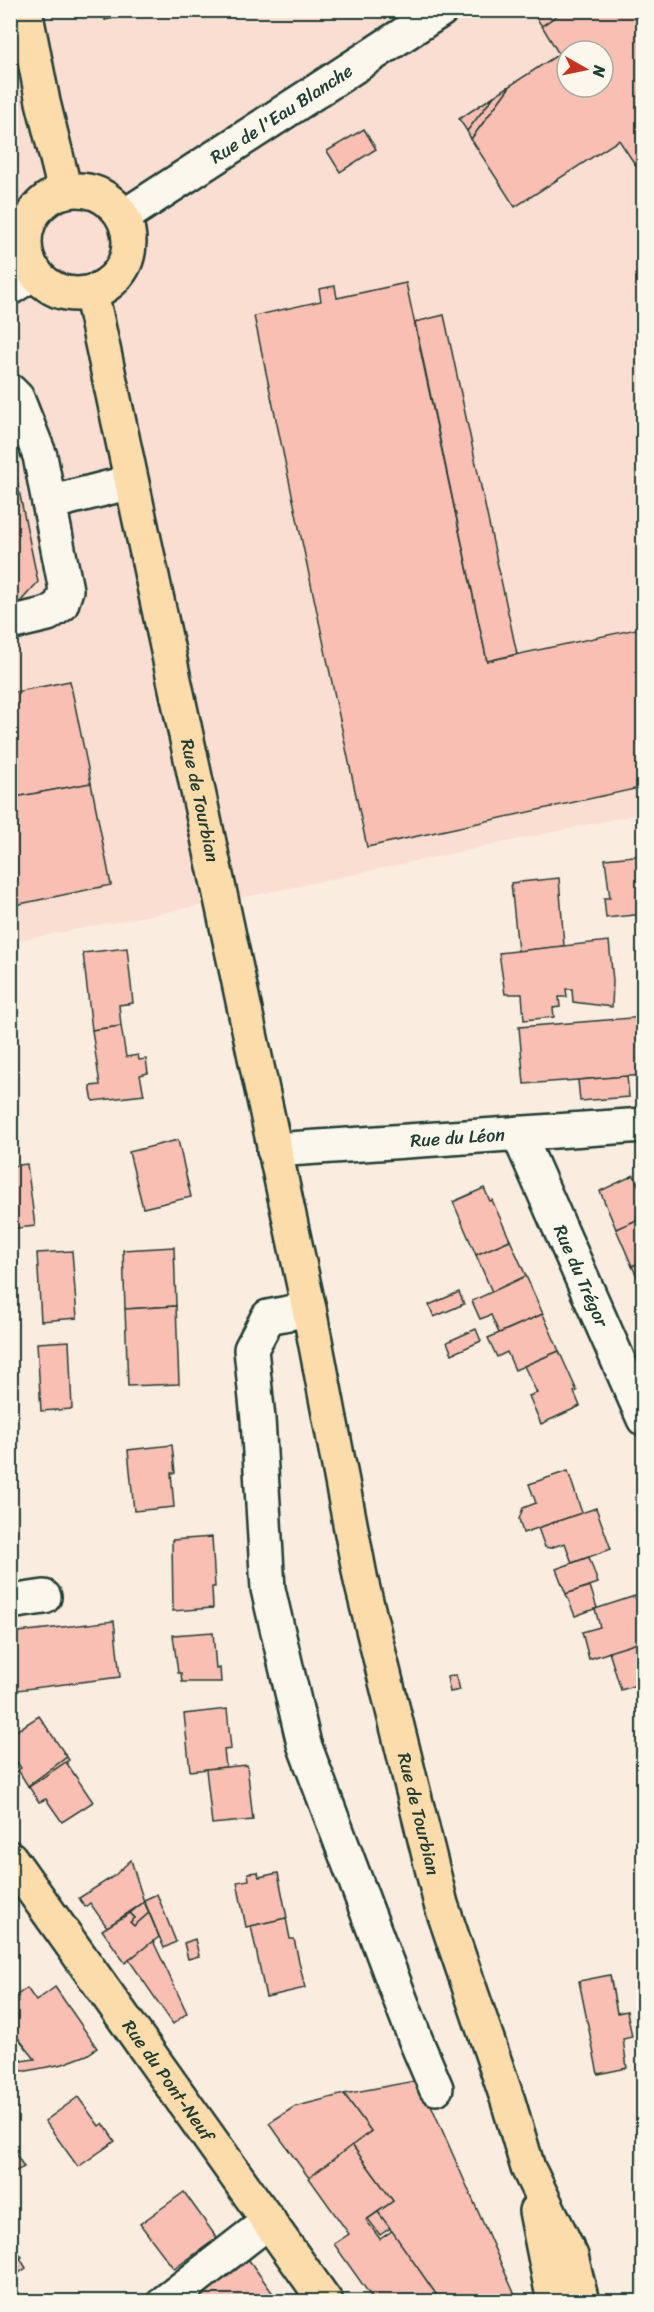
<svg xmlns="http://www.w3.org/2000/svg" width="654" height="2312" font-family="Sriracha,sans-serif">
	<rect width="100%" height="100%" fill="#fbece0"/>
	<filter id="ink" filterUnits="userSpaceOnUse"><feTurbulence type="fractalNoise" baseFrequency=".0167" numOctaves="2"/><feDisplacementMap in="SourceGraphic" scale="12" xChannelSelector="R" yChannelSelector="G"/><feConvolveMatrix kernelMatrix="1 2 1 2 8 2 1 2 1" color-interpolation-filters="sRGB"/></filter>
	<g filter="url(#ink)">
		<!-- built -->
		<path fill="#faded2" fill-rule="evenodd" d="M11,11H643V813L270,892L11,942ZM567,51H603V87H567Z"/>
		<!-- building -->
		<g fill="#f9bfb2" stroke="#1f3d34" stroke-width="1.5" fill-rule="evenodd">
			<path d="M103,10H151L105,20Z"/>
			<path d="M548,10H565L542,26L536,18Z"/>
			<path d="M565,10H644V178L619,140L515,207L471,139L511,85L559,54L542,26ZM567,51H603V87H567Z"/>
			<path d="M511,85L471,139L467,131L494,96Z"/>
			<path d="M494,96L467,131L459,119Z"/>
			<path d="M364,129L376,149L340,172L327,151Z"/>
			<path d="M406,283L487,661L636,629L644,640V787L367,847L254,316L321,301L319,289L335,286L337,298Z"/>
			<path d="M444,315L517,654L487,661L415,322Z"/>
			<path d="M10,447L38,582L20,602L10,604Z"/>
			<path d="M70,681L91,783L10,798V693Z"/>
			<path d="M91,783L111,885L10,906V798Z"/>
			<path d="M644,855V914L606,918L604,898H610L605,859Z"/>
			<path d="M559,878L564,946L518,951L511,883Z"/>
			<path d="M609,941L613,981L612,1007L573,1002L572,989H566L567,997H559L560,1007L553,1008L554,1017L524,1020L522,994H505L499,953Z"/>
			<path d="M127,948L133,1003L119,1005L121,1026L92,1030L83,953Z"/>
			<path d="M644,1017V1075L524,1084L519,1027Z"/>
			<path d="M121,1026L126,1057L138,1055L139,1060L146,1059L148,1073L140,1075L144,1095L93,1101L90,1086L100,1085L92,1030Z"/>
			<path d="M627,1076L629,1097L580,1101L578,1080Z"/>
			<path d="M178,1140L191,1197L143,1208L129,1152Z"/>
			<path d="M27,1164L35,1226L10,1229V1166Z"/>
			<path d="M634,1175L644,1197V1217L616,1229L600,1191Z"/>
			<path d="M484,1188L490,1201L492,1200L510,1240L476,1255L453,1202Z"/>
			<path d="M644,1217V1261L632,1266L616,1229Z"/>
			<path d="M510,1240L526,1276L492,1292L476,1255Z"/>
			<path d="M174,1247L176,1306L125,1309L123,1250Z"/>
			<path d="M72,1251L77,1318L41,1321L37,1253Z"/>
			<path d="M644,1261V1291L632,1266Z"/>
			<path d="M526,1276L543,1314L499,1333L491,1315L480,1319L472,1301Z"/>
			<path d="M459,1292L464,1304L434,1317L429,1305Z"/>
			<path d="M176,1306L179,1384L128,1386L125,1309Z"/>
			<path d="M543,1314L559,1351L515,1370L507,1352L497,1357L488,1338Z"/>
			<path d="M476,1329L481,1341L452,1354L447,1342Z"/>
			<path d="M69,1341L72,1409L41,1411L37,1343Z"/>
			<path d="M559,1351L577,1391L574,1392L580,1406L541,1424L529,1396L537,1393L524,1366Z"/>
			<path d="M11,1413L14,1478L16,1547H10Z"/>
			<path d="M172,1445L175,1473H171L174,1507L134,1511L128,1450Z"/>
			<path d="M568,1471L582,1513L523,1533L519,1519L523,1508L536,1503L529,1484Z"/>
			<path d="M596,1508L611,1549L572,1563L565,1543L550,1548L545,1547L538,1528Z"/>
			<path d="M212,1537L215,1587H212L213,1608L173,1611L172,1540Z"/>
			<path d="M589,1557L598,1583L566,1594L556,1569Z"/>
			<path d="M590,1586L597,1608L575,1616L566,1594Z"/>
			<path d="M635,1596L644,1623V1641L589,1659L582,1632L600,1627L595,1609Z"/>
			<path d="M114,1621L120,1677L10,1691V1633Z"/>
			<path d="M213,1632L216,1669L220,1668L221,1682H182L181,1673H178L173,1635Z"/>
			<path d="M644,1641V1685L636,1688V1685L621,1690L609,1652Z"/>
			<path d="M456,1675L460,1690L450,1692L447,1677Z"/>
			<path d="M227,1709L231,1749L224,1750L226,1767L190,1771L184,1714Z"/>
			<path d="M39,1716L67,1757L28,1786L18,1770L21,1768L10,1752V1735Z"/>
			<path d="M67,1757L69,1760L29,1787L28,1786Z"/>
			<path d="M66,1762L93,1802L62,1822L46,1799L39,1802L29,1787Z"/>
			<path d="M247,1765L253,1820L212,1824L206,1769Z"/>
			<path d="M131,1860L144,1902L107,1927L90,1903L85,1907L79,1898L114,1876Z"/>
			<path d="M258,1872L259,1877L278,1873L287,1918L246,1927L237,1882L249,1880L248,1873Z"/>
			<path d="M157,1894L176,1942L164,1948L144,1900Z"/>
			<path d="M144,1902L149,1913L134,1926L130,1922L135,1918L130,1913Z"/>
			<path d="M130,1913L135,1918L130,1922L134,1926L149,1913L159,1937L125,1963L102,1930Z"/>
			<path d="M286,1918L290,1939H294L305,1988L266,1997L251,1926Z"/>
			<path d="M195,1939L199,1956L188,1959L184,1943Z"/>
			<path d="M153,1941L187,2013L173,2024L129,1960Z"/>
			<path d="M610,1975L617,2013L627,2011L632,2037L623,2039L627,2068L598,2074L579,1981Z"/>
			<path d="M55,1987L97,2048L87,2055L63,2064L27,2071L10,2070V2059H21V2061L35,2059L10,2028V2000L27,1988L36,2001Z"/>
			<path d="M420,2080L518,2302H435L438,2297L378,2212L393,2201L352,2145L371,2131L344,2094Z"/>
			<path d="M344,2094L371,2131L309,2178L269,2123L294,2107Z"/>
			<path d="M78,2097L99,2126L103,2123L115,2141L78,2167L45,2121Z"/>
			<path d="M352,2145L393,2201L366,2220L380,2239L392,2231L438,2297L435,2302H375L334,2244L349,2234L309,2178Z"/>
			<path d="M16,2154L24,2167L10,2174V2157Z"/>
			<path d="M184,2192L217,2238L174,2269L140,2224Z"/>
			<path d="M378,2212L390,2228L380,2235L368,2219Z"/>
			<path d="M10,2241L22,2257L20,2258L26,2268L10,2279Z"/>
			<path d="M246,2256L279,2302H242L238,2297L232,2302H184Z"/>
		</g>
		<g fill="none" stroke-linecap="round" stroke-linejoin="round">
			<defs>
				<g id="minor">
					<path id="s1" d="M123,217L441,10"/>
					<path d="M10,288L35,272"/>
					<path d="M10,391L17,398L40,456L66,590L61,605L48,614L10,623"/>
					<path d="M49,503L131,482"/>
					<path id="s2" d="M518,1133L644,1419"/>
					<path id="s3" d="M274,1150L644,1125"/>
					<path d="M309,1309L268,1317L251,1349L258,1419L268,1589L304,1744L416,2041L436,2088"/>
					<path d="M10,1602L44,1597"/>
					<path d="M165,2302L269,2221"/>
				</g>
				<g id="major">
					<path d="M25,10L43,102L65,191"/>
					<circle cx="77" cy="242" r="52"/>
					<path id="s4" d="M91,292L309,1309L361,1581L441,1904L508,2101L528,2168L571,2256L582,2302"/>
					<path id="s5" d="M10,1858L326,2302"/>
					<path d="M536,2211L554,2302"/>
				</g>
			</defs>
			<!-- minor casing -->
			<use href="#minor" stroke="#1f3d34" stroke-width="38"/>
			<!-- major casing -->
			<use href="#major" stroke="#1f3d34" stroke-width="38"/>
			<!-- minor -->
			<use href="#minor" stroke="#fbf7ec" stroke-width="33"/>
			<!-- major -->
			<use href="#major" stroke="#fddcac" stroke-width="33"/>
		</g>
	</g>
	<g text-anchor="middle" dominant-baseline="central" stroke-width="4.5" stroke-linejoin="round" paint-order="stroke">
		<!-- street labels -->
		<g font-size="18" fill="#1f3d34" stroke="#fbf7ec">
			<text stroke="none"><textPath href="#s1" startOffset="189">Rue de l'Eau Blanche</textPath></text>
			<text stroke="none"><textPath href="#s4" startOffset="520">Rue de Tourbian</textPath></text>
			<text stroke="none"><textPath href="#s3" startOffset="184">Rue du Léon</textPath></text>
			<text stroke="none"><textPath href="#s2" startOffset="156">Rue du Trégor</textPath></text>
			<text stroke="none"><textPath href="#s4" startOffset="1557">Rue de Tourbian</textPath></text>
			<text stroke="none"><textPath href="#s5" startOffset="273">Rue du Pont-Neuf</textPath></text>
		</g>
	</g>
	<!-- margin -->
	<rect width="654" height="2312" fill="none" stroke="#fbf7ec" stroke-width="36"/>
	<rect x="18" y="18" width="618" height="2276" fill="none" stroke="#1f3d34" stroke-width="2" filter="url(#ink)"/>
	<!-- north arrow -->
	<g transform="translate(585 69) rotate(99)"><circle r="28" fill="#fbf7ec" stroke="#a3ada2" stroke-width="1.5"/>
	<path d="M0-4.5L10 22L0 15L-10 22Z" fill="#c8321e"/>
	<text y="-9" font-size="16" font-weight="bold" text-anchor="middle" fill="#1f3d34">N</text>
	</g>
</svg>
